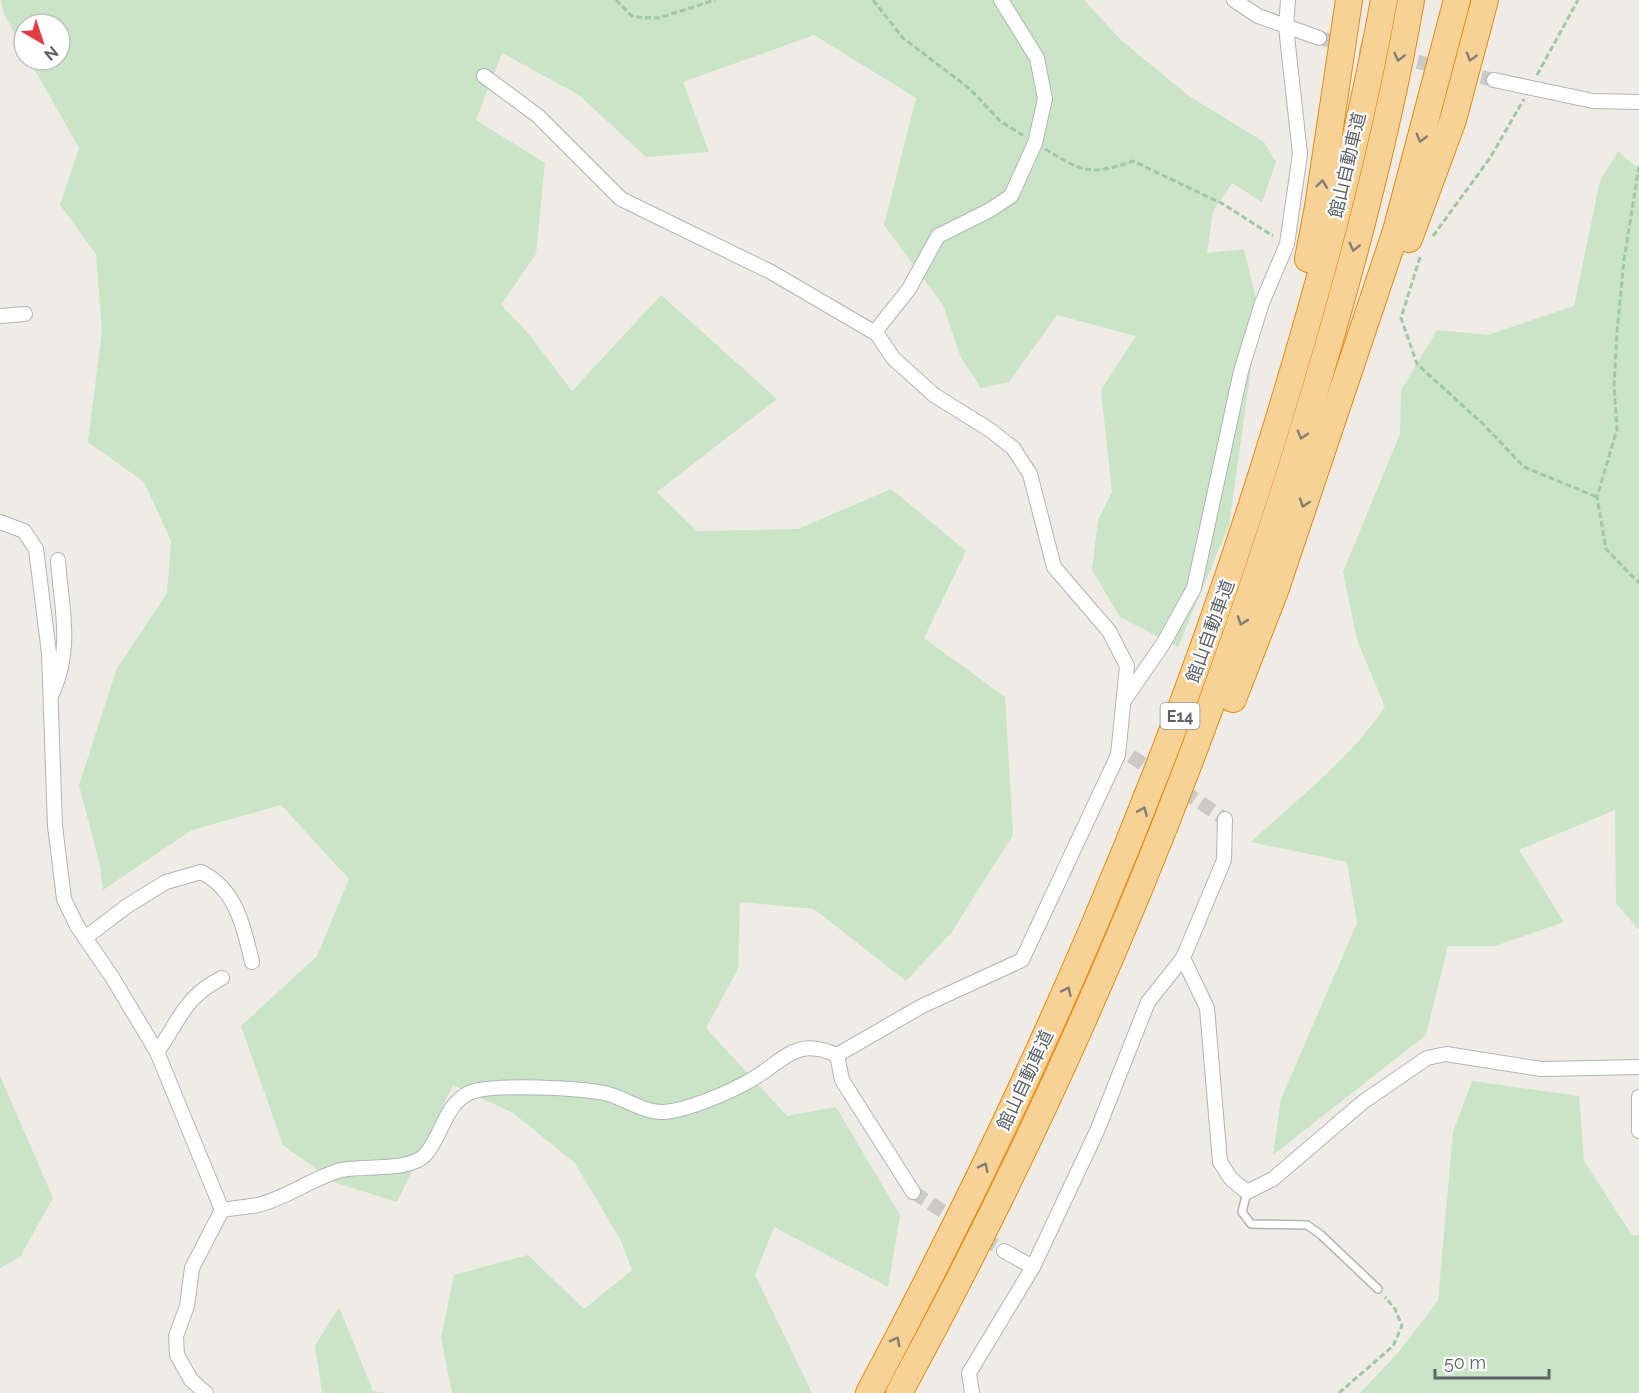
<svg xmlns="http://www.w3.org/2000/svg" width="1639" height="1393" font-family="Raleway,'Noto Sans JP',sans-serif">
	<rect width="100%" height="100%" fill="#efece6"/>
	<!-- green -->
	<g fill="#c9e5c5">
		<path d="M1,0H1084L1121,40L1189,96L1264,142L1276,162L1262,202L1232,183L1213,211L1207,253L1244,249L1259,312L1229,525L1178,647L1120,617L1092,570L1098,520L1112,492L1101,390L1136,336L1057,315L1009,382L981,388L961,358L943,305L884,225L916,98L814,35L683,82L709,152L646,157L579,95L502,53L476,120L545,163L536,254L501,305L527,332L572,391L661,295L777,399L657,492L697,531L798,529L891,489L966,551L924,638L1005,697L1013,835L951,933L906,981L814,909L740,902L738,969L706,1028L787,1116L836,1107L900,1215L888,1287L774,1227L755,1275L812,1393H452L441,1338L454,1275L528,1255L584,1309L632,1270L621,1241L575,1163L513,1113L453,1085L397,1202L334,1182L283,1145L241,1026L317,956L349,879L281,805L192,830L103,890L100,866L79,785L117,668L167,593L171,541L144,482L88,442L102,331L96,254L60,205L79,148L29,60H60V24H24V51L4,14Z"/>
		<path d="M1618,151L1639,169V930L1616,903L1615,810L1519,850L1564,922L1495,946H1448L1426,1035L1273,1155L1281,1099L1357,923L1347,862L1251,842C1298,798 1348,761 1385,707L1357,640L1343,572L1400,434L1401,390L1437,330L1488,335L1574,306L1600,181Z"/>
		<path d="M0,1076L53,1198L20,1257L0,1268Z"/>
		<path d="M1472,1081L1579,1096L1584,1161L1632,1235H1639V1393H1360L1397,1354L1438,1301L1453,1132Z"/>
		<path d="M339,1307L373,1391L386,1393H322L315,1346Z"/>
	</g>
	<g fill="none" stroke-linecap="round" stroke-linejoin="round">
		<!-- street-tunnel -->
		<g stroke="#cbcac6" stroke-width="14" stroke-dasharray="14 7" stroke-linecap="butt">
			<path d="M1319,38L1378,52"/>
			<path d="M1397,57L1443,68"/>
			<path d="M1461,72L1494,80"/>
			<path d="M1131,756L1225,819"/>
			<path d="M913,1192L1004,1251"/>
		</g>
		<defs>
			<path id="lane" d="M1247,1192L1242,1212L1251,1224L1307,1225L1320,1234L1378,1289"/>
			<g id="street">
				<path d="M1234,0L1258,16L1319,38"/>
				<path d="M484,76L538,116L621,199L771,272L877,334"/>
				<path d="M1494,80L1593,101L1639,102"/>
				<path d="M0,316L25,314"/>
				<path d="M0,522L24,531L36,549L49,653L55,826L64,899L77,926L112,977L157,1052L222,1210L192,1268L187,1306L176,1336L177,1355L191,1380L206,1393"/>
				<path d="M53,692C73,645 61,607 58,560"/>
				<path d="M1125,699L1163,644L1194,588L1241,371L1262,303L1287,244L1300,154L1286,27L1288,0"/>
				<path d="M85,938L127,906L166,882L201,872C236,889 244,927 252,962"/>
				<path d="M1183,958L1207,1008L1220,1162L1231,1179L1247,1192L1273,1179L1363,1102L1427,1058L1446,1054L1541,1069L1639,1067"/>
				<path d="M157,1052C180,1020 184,997 222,978"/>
				<path d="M837,1055L922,1006L1022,960L1118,755L1127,666L1109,631L1054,567L1030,474L1013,448L990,430L934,395L893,358L877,334L878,328L909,289L938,236L990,210L1011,196L1035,143L1045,99L1037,58L1001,0"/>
				<path d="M837,1055L842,1080L913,1192"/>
				<path d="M1639,1097V1131"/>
				<path d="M222,1210C234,1208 246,1207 258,1205C287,1198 312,1178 341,1170C363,1165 409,1172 425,1155C442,1137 444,1105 469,1093C490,1083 584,1088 608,1094C626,1099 645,1113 664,1112C688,1110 728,1093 749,1081C783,1063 794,1035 837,1055"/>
				<path d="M1004,1251L1033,1267"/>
				<path d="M972,1393L969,1373L1033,1267L1097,1131L1148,1002L1183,958L1224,860L1225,819"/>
			</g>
			<g id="highway">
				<path d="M1409,239L1453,120L1485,0"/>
				<path d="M1308,259L1318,207L1349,0"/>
				<path d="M1233,699L1275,591L1396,231L1457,0"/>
				<path d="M869,1393C1035,1082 1173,766 1276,428C1319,288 1358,145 1384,0"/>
				<path d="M899,1393C1064,1090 1198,772 1299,443C1344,298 1385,149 1411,0"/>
			</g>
		</defs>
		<!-- lane casing -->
		<use href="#lane" stroke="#b1b4b8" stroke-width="10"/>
		<!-- street casing -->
		<use href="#street" stroke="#b1b4b8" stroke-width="16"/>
		<!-- highway casing -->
		<use href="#highway" stroke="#e8880e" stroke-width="28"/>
		<!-- path -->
		<g stroke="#9fc8a5" stroke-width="3" stroke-dasharray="6 3" stroke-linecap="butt">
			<path d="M616,0L633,17L659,18L715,0"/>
			<path d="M873,0L903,38L970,89L1000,121L1024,136"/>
			<path d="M1537,75L1578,0"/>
			<path d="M1045,149C1082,172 1091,176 1133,161L1223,204L1273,236"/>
			<path d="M1639,166L1624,260L1617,332L1614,386L1617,429L1597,497L1606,549L1639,583"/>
			<path d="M1433,236L1490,158L1524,99"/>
			<path d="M1420,257L1401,318L1417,364L1483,424L1524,467L1597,497"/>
			<path d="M1339,1393L1393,1346L1402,1326L1395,1309L1385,1297"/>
		</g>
		<!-- lane -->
		<use href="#lane" stroke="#fff" stroke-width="7"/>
		<!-- street -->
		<use href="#street" stroke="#fff" stroke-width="14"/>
		<!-- highway -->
		<use href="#highway" stroke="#f7d296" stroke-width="26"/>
	</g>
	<!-- one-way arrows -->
	<defs><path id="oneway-chevron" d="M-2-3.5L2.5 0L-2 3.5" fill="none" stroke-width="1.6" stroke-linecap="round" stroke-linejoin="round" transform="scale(1.5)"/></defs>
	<g stroke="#847e72">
		<use href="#oneway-chevron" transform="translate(1399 57) rotate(103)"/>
		<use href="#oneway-chevron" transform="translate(1471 57) rotate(106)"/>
		<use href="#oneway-chevron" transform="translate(1421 138) rotate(105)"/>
		<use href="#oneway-chevron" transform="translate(1322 184) rotate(-82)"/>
		<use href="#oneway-chevron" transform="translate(1354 247) rotate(104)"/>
		<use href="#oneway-chevron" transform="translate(1302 435) rotate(107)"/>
		<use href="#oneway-chevron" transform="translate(1304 503) rotate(108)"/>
		<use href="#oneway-chevron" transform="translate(1242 621) rotate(109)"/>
		<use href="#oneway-chevron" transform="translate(1143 811) rotate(-68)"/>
		<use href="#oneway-chevron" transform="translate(1067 991) rotate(-65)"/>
		<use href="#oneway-chevron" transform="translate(984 1167) rotate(-64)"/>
		<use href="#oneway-chevron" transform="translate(896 1341) rotate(-62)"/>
	</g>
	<g text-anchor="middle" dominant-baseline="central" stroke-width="4.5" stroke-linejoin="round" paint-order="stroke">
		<!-- shield labels -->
		<rect fill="#fff" stroke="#8e9194" stroke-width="1.5" x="1160.5" y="703" width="39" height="26" rx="4.5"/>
		<g font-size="16" font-weight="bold" fill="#5e6266">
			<text x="1180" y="716">E14</text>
		</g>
		<!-- street labels -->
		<g font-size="18" fill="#5e6266" stroke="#fff">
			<text transform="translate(1347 165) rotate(-77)">館山自動車道</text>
			<text transform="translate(1210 631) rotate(-70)">館山自動車道</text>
			<text transform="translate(1025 1080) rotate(-65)">館山自動車道</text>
		</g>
	</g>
	<!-- north arrow -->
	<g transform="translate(42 42) rotate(141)"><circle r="28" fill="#ffffff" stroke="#bfc0c2" stroke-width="1.5"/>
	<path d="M0-4.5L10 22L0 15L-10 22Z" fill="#e03c44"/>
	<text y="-9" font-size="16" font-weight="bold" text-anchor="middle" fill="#5e6266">N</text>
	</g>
	<!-- scale -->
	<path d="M1435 1369v9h114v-9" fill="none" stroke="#5e6266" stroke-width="3"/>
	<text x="1444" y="1369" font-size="18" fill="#5e6266" stroke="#ffffff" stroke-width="4.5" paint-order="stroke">50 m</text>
</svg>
